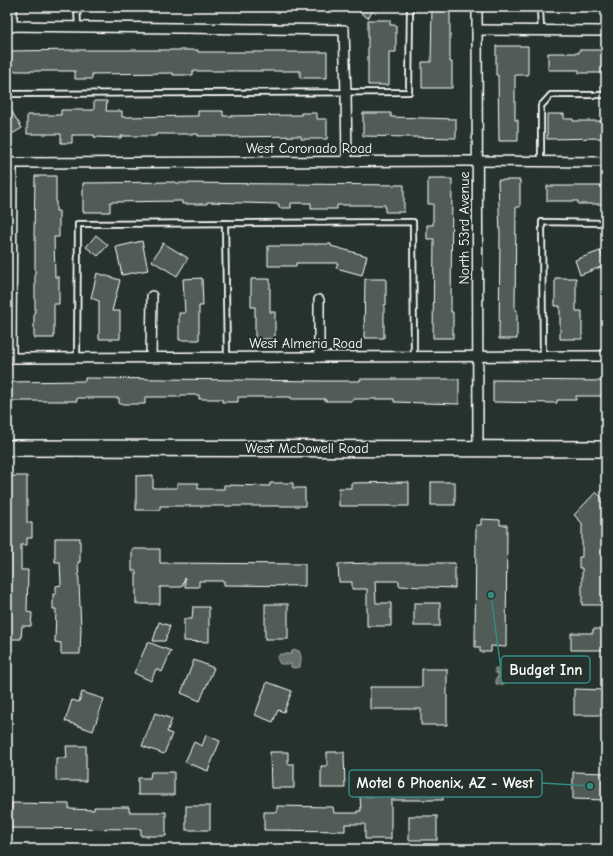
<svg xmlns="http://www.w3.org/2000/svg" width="613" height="856" font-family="'Comic Neue',sans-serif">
	<rect width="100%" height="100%" fill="#26332d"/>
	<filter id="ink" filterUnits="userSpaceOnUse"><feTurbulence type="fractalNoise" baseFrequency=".025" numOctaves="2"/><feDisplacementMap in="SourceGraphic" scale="8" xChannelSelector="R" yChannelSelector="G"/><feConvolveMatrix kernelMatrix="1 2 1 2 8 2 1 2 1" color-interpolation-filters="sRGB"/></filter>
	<g filter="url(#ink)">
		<!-- water -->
		<g fill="#67706c" stroke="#a4a9a7">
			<path d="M296,650L299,651C302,657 301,660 300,667L294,668L291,667V664H280L277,658L280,654H291L292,651Z"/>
			<path d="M495,668H499L500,670H508L509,676H506V682H504V684H496V678H498V673H495Z"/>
		</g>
		<!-- building -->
		<g fill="#515c57" stroke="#fff">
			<path d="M352,7H376L368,18Z"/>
			<path d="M432,7H450V62H452V88H422V62H431Z"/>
			<path d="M368,20H390V25H396V52H389V85H368Z"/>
			<path d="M496,46H528V75H515V120H518V141H499L498,75H496Z"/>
			<path d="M75,50H198V52H327V78H300V71H193V75H173V73L92,74V79H75V71H11V51Z"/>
			<path d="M579,50H603V73H579V70H548V53H579Z"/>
			<path d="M94,101H107L106,111H122V117L198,116V111H223V116L301,115V113H317V119H327V139H301V136L232,137V136H198V134H156V136H121V138L94,137V135H72V143H61V134H27V115H61V110H94Z"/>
			<path d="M7,104L22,128L7,137Z"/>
			<path d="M363,113H391V117L456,119V138L363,136Z"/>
			<path d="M547,114H564V119H573V121H603V138L547,139Z"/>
			<path d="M35,176H56V211H59V237H54L55,277H59V304H54V338H34V312H35V237H34Z"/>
			<path d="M428,179H452L451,312H453V338H433L434,239H427V225H433V204H428Z"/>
			<path d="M498,180H520V207H516L515,310H517V339H499L500,236Z"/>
			<path d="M175,182V183L404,185V212H385V205H337V209H311V203H291V208H279V204L207,202V204H182V201L110,202V212H83V183Z"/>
			<path d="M547,186H606V204H578V201H547Z"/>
			<path d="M96,235L108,245L98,256L86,247Z"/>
			<path d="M142,241L148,270L122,275L116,247Z"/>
			<path d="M163,243L188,258L177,276L152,261Z"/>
			<path d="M303,244H331V246L367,256L362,275L336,268L338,263H296V266H268V246H303Z"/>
			<path d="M600,251L606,265L580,275L575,260Z"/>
			<path d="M97,273L120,280L112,311H120V339H99V301L91,298Z"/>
			<path d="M202,278L203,306H199V340H179V313H185L183,279Z"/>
			<path d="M555,278H576V311H582V339H560V306H555Z"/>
			<path d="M251,279H270V312H275V339H255V307H251Z"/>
			<path d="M365,279H386V305H384V338H364Z"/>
			<path d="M85,378L318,381H360V379H459V404L394,402V399H353V401H325V399H291V397H238V402H222V399H199V395H181V397H145V404H119V398H77V401H7V382L85,381Z"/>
			<path d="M493,380L606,381V396H576V400H557V403L493,402Z"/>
			<path d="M153,475V488H177V483H198V489H224V485L270,486V483H293V488H305V506H160V510H136V476Z"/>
			<path d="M7,476H27V523H32V538H27V545H21V570H28L27,612L32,613L31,626H22L21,639H7Z"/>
			<path d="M409,482V506H339V488H351V483Z"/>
			<rect x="431" y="482" width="24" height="23"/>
			<path d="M596,492L606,502V605H582V568H579V557H582V523L574,515Z"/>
			<path d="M481,519L500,520V525H507L506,647L491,646V652H480V647H475L476,525H481Z"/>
			<path d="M55,538H80V562H78L81,628L80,654H61V643L55,642L56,609H53V594H56V586L61,585L60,562H55Z"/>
			<path d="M132,549H160V563L305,564V586L224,585V581H199V587H185V578L182,587H160V604H136V571H132Z"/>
			<path d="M375,563H455V588L399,586V581H375L376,603H391V626H367V589H352V582H339L338,564Z"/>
			<rect x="414" y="603" width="26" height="23"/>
			<rect x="265" y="604" width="23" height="35"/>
			<path d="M193,607H209V642L184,641V619H192Z"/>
			<path d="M159,622L170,626L165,641H153Z"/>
			<path d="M593,629H604V634H606V650H571V633H593Z"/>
			<path d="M148,642L171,651L162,672L156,669L151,681L134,673Z"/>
			<path d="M194,660L214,668L200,701L181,693Z"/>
			<path d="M422,669H447V725H421V709H370V687H422Z"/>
			<path d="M267,682L292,691L284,712L278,710L273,722L255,715Z"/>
			<path d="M574,689L606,690V715H574Z"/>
			<path d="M82,692L104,699L93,731L65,721L72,700L79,702Z"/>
			<path d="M155,713L172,719L167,732L172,734L164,754L142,746Z"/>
			<path d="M206,735L220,741L208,771L185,762L194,742L202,746Z"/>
			<path d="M66,746H86V781H56V758H67Z"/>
			<path d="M270,752H288V764H294V788H271Z"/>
			<path d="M327,752H344L345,788H321V766H327Z"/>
			<path d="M151,772H174V795H138V778H150Z"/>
			<path d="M573,772L606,773V800L573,799Z"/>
			<path d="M420,775H443V800H391V839H365V824H345V831L264,830V812H277V806L333,807L334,813H357V811H361L360,796H373V776Z"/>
			<path d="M12,803L69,804V809L94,810V807H129V812H166V836H141V829L7,828V808H12Z"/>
			<rect x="186" y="806" width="24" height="24"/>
			<rect x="409" y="816" width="28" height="24"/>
		</g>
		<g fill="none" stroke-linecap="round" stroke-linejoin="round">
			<defs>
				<g id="lane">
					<path d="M77,7L78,27"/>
					<path d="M540,7L541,31"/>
					<path d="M7,94L409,92L410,7"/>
					<path d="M541,162V106L551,95H606"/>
					<path d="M225,223L227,357"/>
					<path d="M543,356L542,222L606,223"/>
					<path d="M77,357L78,224L413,222L414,357"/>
				</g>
				<g id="street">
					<path d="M12,7V27"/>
					<path d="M477,7L478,449"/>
					<path d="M7,26L344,30L346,93L347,162"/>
					<path d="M477,30L606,31"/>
					<path d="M151,357L152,296"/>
					<path d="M319,357V300"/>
					<path d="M7,358L606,356"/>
					<path d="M11,358L12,163L464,161L606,162"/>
				</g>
				<path id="primary" d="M7,448L606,449"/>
			</defs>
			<!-- lane casing -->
			<use href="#lane" stroke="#fff" stroke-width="8"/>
			<!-- street casing -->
			<use href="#street" stroke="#fff" stroke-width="12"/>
			<!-- primary casing -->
			<use href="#primary" stroke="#fff" stroke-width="18"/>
			<!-- lane -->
			<use href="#lane" stroke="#26332d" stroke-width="4.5"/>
			<!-- street -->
			<use href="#street" stroke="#26332d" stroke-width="9"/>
			<!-- primary -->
			<use href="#primary" stroke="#26332d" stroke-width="15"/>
		</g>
	</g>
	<g text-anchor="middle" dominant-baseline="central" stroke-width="4" stroke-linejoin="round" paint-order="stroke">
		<!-- street labels -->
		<g font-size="14" fill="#fff" stroke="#26332d">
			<text x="309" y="148">West Coronado Road</text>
			<text transform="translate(464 228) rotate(-90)">North 53rd Avenue</text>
			<text x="306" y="343">West Almeria Road</text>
			<text x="307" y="448">West McDowell Road</text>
		</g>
	</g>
	<!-- callouts -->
	<path fill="none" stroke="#338b84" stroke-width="1.5" d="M491 595L501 670M590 786L542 783"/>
	<g fill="#338b84" stroke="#26332d" stroke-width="1.5">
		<circle cx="491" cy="595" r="4"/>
		<circle cx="590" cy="786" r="4"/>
	</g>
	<g fill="#26332d" stroke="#338b84" stroke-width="1.5">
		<rect x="501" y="656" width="89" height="27" rx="4"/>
		<rect x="349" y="770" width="193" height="27" rx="4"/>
	</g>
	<g font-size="15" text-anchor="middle" font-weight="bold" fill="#fff">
		<text x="546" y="675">Budget Inn</text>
		<text x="445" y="788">Motel 6 Phoenix, AZ - West</text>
	</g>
	<!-- margin -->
	<rect width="613" height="856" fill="none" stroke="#26332d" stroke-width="24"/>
	<rect x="12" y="12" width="589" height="832" fill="none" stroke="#fff" stroke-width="1.5" filter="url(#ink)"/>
</svg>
